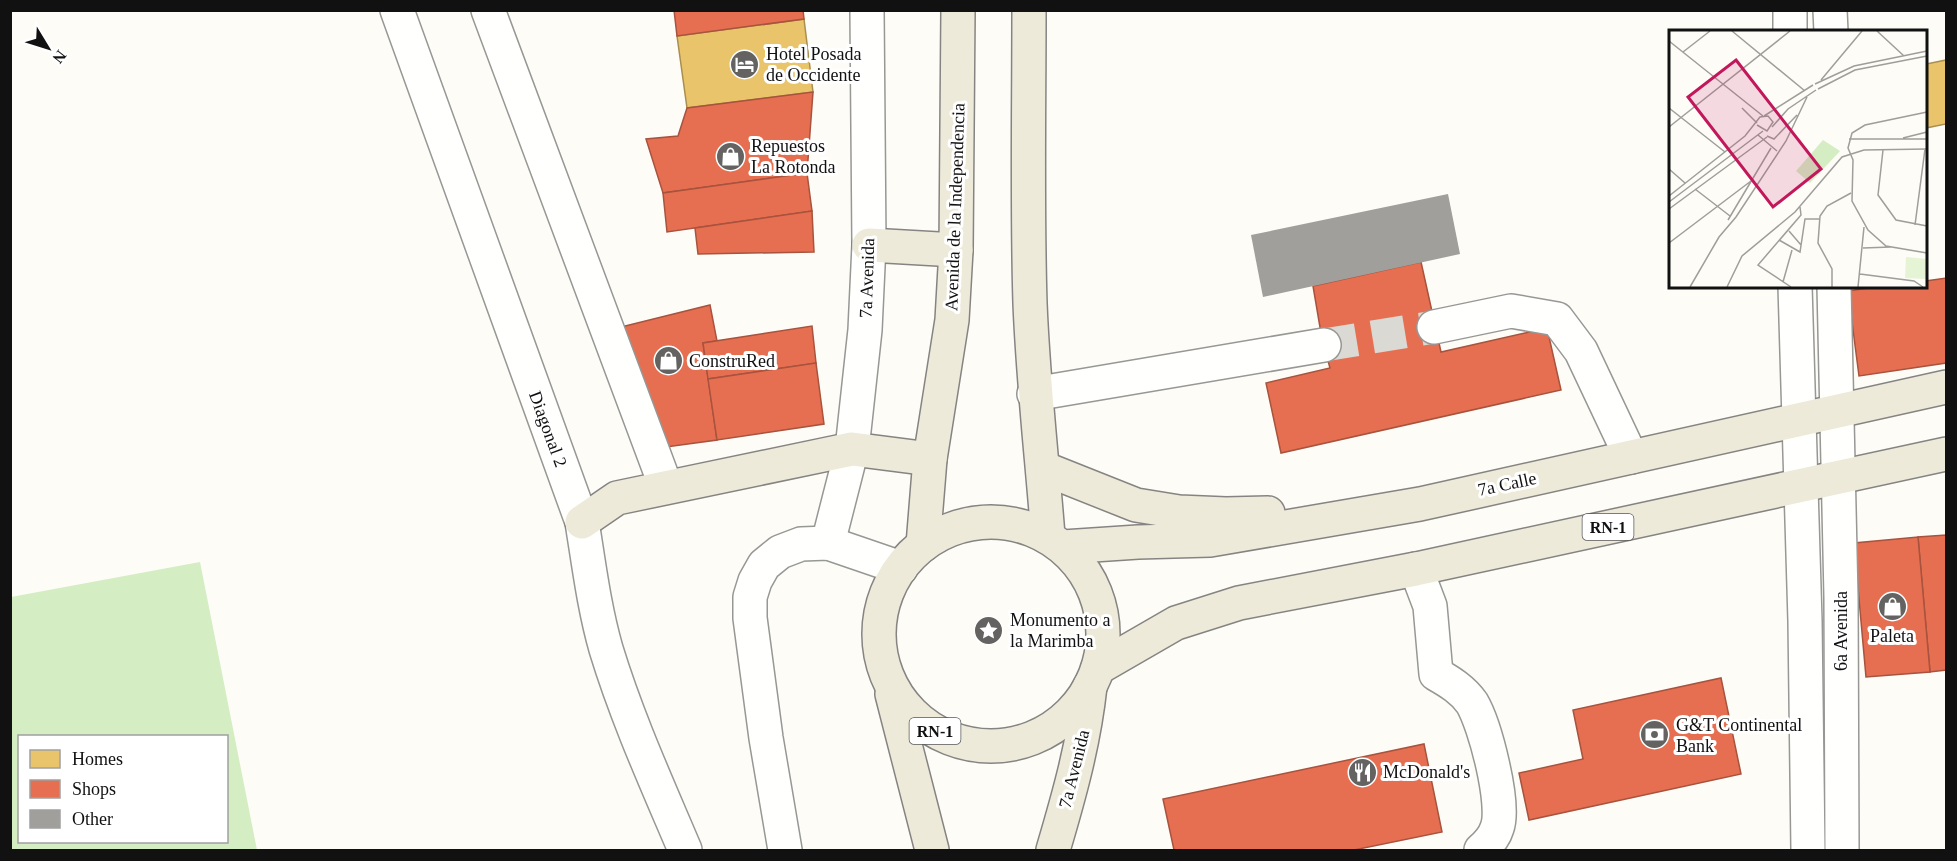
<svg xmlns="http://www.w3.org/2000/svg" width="1957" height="861" font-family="'Times New Roman',serif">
	<rect width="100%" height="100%" fill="#fdfcf7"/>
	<!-- forest -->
	<path fill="#d4edc3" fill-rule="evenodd" d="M200,562L257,850H11V597ZM20,736H226V842H20Z"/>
	<!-- homes -->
	<g fill="#e9c46a" stroke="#a88e4f" stroke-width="1.5">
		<path d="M804,19L813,92L687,108L677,36Z"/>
		<path d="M1946,60V124L1926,128V64Z"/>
	</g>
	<!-- shops -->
	<g fill="#e76f51" stroke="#a7533e" stroke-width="1.5">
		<path d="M674,10H803L804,19L677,36Z"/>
		<path d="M813,92L807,173L663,193L646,139L678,136L687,108Z"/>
		<path d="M807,173L812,211L667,232L663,193Z"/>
		<path d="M812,211L814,252L698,254L695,228Z"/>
		<path d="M1421,262L1441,352L1547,328L1561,390L1281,453L1266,383L1330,368L1322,339L1313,286Z"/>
		<path d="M1946,278V363L1859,376L1848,291L1882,286H1926V281Z"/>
		<path d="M710,305L717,341L703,343L717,440L666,447L617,328Z"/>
		<path d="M812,326L816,363L708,379L703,343Z"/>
		<path d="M816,363L824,424L717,440L708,379Z"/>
		<path d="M1946,535V670L1930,672L1918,537Z"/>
		<path d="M1918,537L1930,672L1866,677L1854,543Z"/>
		<path d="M1721,678L1741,774L1529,820L1519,773L1583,759L1573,710Z"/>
		<path d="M1424,744L1442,832L1354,850H1174L1163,799Z"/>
	</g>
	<!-- building -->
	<path fill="#a19f9c" d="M1448,194L1460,254L1263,297L1251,235Z"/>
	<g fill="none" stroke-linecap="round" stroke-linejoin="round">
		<!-- minor-tunnel -->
		<path stroke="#dad9d4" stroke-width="33" stroke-dasharray="33 16" stroke-linecap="butt" d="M1324,345L1434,327"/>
		<defs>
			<g id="minor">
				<path d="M397,10L582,522C589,565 594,607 606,649C627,718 657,784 685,850"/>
				<path d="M488,10L666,487"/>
				<path d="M1790,10V32"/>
				<path d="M1830,10L1831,32"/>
				<path d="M1795,286L1805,621L1808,850"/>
				<path d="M1834,286L1841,597L1842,850"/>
				<path d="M1434,327L1511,311L1557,319L1581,351L1631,457"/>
				<path d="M1034,394L1324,345"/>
				<path d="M828,543L852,449L865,330L869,245L867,10"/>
				<path d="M1416,569L1430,606L1436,674C1450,682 1463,690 1472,703C1485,725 1506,805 1497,828C1494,838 1488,844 1481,850"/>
				<path d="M785,850L766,738L750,618V597L755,581L764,565L780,552L801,544L828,543L901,568"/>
			</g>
			<g id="major">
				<path d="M1029,10C1029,108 1027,206 1030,303C1033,381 1042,458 1048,536"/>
				<path d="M869,245L956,250"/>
				<path d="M1043,468L1136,505L1179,512L1226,514L1268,513"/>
				<path d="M582,522L617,498L852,449L930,459"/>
				<circle cx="991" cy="634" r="112"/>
				<path d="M923,545L930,459L952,320L956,250L958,10"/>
				<path d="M1063,547L1138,542L1210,540L1420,504L1946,387"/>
				<path d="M1098,668L1176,623L1239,603L1416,569L1946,454"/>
				<path d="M892,694L932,850"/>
				<path d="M1053,850C1069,796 1084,743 1090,686"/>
			</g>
		</defs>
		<!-- minor casing -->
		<use href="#minor" stroke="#979795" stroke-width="36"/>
		<!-- major casing -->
		<use href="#major" stroke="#858482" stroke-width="36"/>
		<!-- minor -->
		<use href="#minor" stroke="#fffffe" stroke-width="33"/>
		<!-- major -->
		<use href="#major" stroke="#eeeada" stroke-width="33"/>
	</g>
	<!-- icons -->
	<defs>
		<symbol id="hotel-disc" viewBox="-11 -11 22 22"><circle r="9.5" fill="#646362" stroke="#fff"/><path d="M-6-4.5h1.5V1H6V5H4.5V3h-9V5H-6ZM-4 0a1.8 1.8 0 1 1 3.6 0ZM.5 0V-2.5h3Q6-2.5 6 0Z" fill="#fff"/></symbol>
		<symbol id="shop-disc" viewBox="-11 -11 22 22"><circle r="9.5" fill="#646362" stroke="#fff"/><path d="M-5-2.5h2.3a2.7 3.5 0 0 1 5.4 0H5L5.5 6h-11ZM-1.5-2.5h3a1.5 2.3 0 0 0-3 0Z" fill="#fff"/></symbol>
		<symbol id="sight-disc" viewBox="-11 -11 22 22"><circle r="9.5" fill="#646362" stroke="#fff"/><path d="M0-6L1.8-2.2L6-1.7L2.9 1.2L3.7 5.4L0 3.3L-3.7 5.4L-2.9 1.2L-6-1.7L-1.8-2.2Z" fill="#fff"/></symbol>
		<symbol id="bank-disc" viewBox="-11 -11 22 22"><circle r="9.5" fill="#646362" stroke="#fff"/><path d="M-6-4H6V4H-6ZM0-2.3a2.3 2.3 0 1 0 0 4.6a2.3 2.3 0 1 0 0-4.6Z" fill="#fff"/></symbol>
		<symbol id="restaurant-disc" viewBox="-11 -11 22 22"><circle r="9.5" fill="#646362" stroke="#fff"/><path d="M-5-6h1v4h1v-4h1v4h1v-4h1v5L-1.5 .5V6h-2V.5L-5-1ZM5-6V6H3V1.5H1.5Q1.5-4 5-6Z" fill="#fff"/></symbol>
	</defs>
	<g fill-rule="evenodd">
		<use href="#hotel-disc" x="728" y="48" width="33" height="33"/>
		<use href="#shop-disc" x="714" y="140" width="33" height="33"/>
		<use href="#shop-disc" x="652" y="344" width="33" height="33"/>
		<use href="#shop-disc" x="1876" y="590" width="33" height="33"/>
		<use href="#sight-disc" x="972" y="614" width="33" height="33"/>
		<use href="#bank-disc" x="1638" y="718" width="33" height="33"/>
		<use href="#restaurant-disc" x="1346" y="756" width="33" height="33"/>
	</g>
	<g text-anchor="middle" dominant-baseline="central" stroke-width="6" stroke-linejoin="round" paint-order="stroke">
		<!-- shield labels -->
		<g fill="#fff" stroke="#585858" stroke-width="1.5">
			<rect x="1582.5" y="514" width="51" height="26" rx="4.5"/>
			<rect x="909.5" y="718" width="51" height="26" rx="4.5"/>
		</g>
		<g font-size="16" font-weight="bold" fill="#111">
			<text x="1608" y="527">RN-1</text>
			<text x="935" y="731">RN-1</text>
		</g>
		<!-- poi labels -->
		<g font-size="18" fill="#111" stroke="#fff" text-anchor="start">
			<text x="766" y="54">Hotel Posada<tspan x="766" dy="21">de Occidente</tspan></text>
			<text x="751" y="146">Repuestos<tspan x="751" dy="21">La Rotonda</tspan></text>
			<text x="689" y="361">ConstruRed</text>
			<text x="1010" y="620">Monumento a<tspan x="1010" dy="21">la Marimba</tspan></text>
			<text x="1892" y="636" text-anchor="middle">Paleta</text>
			<text x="1676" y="725">G&amp;T Continental<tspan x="1676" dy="21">Bank</tspan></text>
			<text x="1383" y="772">McDonald's</text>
		</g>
		<!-- street labels -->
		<g font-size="18" fill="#111" stroke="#fff">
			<text transform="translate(955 207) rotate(-88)">Avenida de la Independencia</text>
			<text transform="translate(867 278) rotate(-88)">7a Avenida</text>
			<text transform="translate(548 429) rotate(70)">Diagonal 2</text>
			<text transform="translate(1507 484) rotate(-12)">7a Calle</text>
			<text transform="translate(1841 631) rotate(-90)">6a Avenida</text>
			<text transform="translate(1074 769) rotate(-76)">7a Avenida</text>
		</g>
	</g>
	<!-- overview -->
	<g transform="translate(1669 30)">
		<rect width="258" height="258" fill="#fdfcf7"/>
		<path d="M237,227L258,229V249L236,248Z" fill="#e5f4d5"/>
		<path d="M154,110L171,121L141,153L127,141Z" fill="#d4edc3"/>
		<path fill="none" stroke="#9f9e9b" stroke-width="1.5" d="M63,1L136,61M208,1L235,26M0,11L94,86M14,22L41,1M152,50L193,1M146,54L185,36L258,21M149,59L186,40L258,26M0,78L56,122M73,78L88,93M258,82L196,95L183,103L179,118L184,130L183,171L199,200L217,216L258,223M95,86L144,55M0,97L121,1M103,97L119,79L147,60M89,105L108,121M98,106L105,109L128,85M234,108L258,102M180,109H258M214,120L209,165L227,190L258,196M0,139L16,153M26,159L61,186M0,166L76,106L91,87L99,86L104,92L98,101L88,95M0,172L94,101M0,179L98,107M59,190L102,118M246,195L256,119M120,201L132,215M110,210L131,222L136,189H150M0,213L82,151M194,218L222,217M191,244L245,251L254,257M114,252L123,220M21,257L50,207L67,187L117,111L138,67M58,257L73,226L126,182L173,127L195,120L258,119M122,257L89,235L132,185L131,177M163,257V239L149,213L151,186L158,176L182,163M189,257L195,197"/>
		<path fill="#c2185b" fill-opacity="0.15" stroke="#c2185b" stroke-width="3" d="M67,30L152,139L104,177L19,67Z"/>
		<rect width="258" height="258" fill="none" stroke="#111" stroke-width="3"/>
	</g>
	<!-- border -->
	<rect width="1957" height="861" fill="none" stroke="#111111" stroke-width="24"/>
	<!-- legend -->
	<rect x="18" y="735" width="210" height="108" fill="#ffffff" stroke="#a0a0a0" stroke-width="1.5"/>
	<rect x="30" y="750" width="30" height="18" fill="#e9c46a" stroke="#a0a0a0" stroke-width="1.5"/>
	<text x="72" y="765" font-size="18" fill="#111111">Homes</text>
	<rect x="30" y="780" width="30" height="18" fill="#e76f51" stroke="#a0a0a0" stroke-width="1.5"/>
	<text x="72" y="795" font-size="18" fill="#111111">Shops</text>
	<rect x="30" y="810" width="30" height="18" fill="#a19f9c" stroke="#a0a0a0" stroke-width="1.5"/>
	<text x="72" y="825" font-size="18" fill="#111111">Other</text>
	<!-- north arrow -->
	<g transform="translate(48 48) rotate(128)" stroke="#ffffff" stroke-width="4.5" paint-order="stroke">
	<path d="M0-4.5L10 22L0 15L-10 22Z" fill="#111111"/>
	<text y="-9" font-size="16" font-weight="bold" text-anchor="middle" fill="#111111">N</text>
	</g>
</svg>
